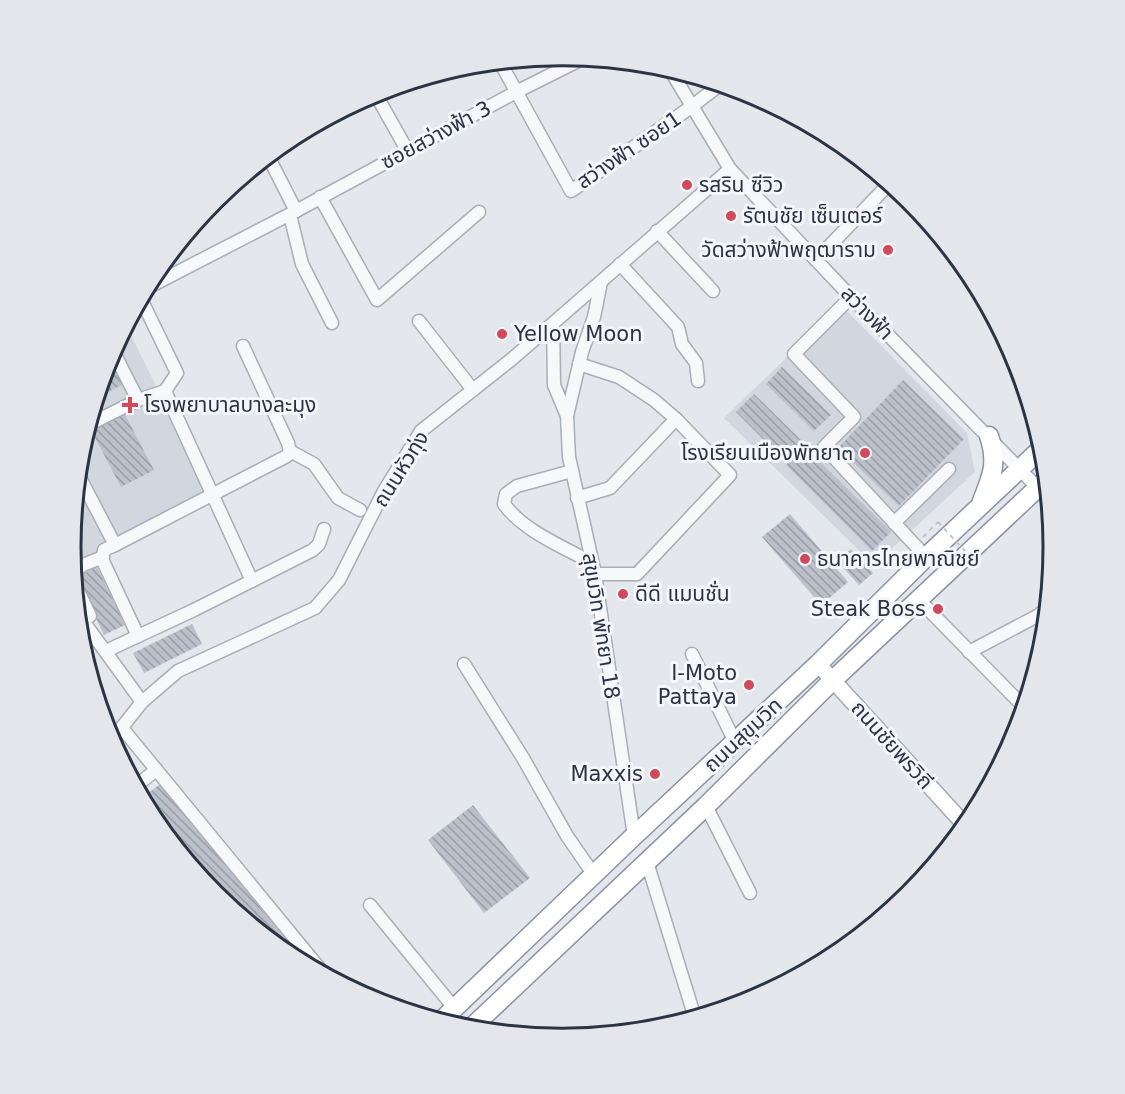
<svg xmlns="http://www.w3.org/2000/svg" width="1125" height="1094" font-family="'DejaVu Sans','Noto Sans Thai',sans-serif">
	<defs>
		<pattern id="building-back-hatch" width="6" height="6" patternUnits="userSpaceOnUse" patternTransform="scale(1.5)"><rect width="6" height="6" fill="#bbc0ca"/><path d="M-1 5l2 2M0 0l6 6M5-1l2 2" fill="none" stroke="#989da6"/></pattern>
	</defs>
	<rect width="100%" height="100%" fill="#e4e7ec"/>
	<!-- built -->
	<g fill="#d2d6de">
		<path d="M841,305L967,433L975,472L874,565L724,418Z"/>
		<path d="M126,325L208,492L73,565L71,547L81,451L109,359Z"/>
	</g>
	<!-- building -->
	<g fill="url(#building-back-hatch)">
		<path d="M110,357L124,384L97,398L109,359Z"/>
		<path d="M782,367L831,415L814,431L766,384Z"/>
		<path d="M903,380L964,439L899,506L838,448Z"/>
		<path d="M754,394L803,442L785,461L736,412Z"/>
		<path d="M123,411L154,470L121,487L90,428Z"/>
		<path d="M805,447L891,532L872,551L786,465Z"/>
		<path d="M790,514L848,582L821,605L762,537Z"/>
		<path d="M851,549L873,573L859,585L838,562Z"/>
		<path d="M97,567L125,625L104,635L76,577Z"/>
		<path d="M192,624L202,644L144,673L133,653Z"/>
		<path d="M160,784L306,964L289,955L215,894L154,820L142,798Z"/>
		<path d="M473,805L530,878L484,913L428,840Z"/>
	</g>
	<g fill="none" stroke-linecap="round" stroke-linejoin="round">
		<defs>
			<g id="minor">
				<path d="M500,62L571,191L691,107L721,84"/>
				<path d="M669,68L730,169L851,297L1038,488"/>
				<path d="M375,93L407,150"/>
				<path d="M268,156L296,211"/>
				<path d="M320,197L377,300L479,212"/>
				<path d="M290,215L302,264L332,323"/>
				<path d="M657,231L713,291"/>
				<path d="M816,260L887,186"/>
				<path d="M620,264L678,327L682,344L696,363L698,381"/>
				<path d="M601,282L594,317L582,352L567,416L569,457L595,574L634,836"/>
				<path d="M147,288L296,211L516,92L584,58"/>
				<path d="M851,297L794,354L854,417L824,447L926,557"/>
				<path d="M419,321L473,390"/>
				<path d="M553,324L554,385L567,416"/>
				<path d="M113,351L138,400"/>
				<path d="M579,364L619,377L654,400L676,419"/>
				<path d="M165,391L252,581"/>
				<path d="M88,425L138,400L165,391L177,373L141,299"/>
				<path d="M290,451L314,464L338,498L360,510"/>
				<path d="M572,471L517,486L506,494L504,504C523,531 564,547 592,563"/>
				<path d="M78,474L115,545L104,550L102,559L138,636"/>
				<path d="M577,498L610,488L676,419L730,475L637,574H595"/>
				<path d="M894,523L949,469"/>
				<path d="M115,545L287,456L290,451L288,443L243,346"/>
				<path d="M73,572L83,565L103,557"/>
				<path d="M75,584L90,616"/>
				<path d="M919,600L1025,708"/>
				<path d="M78,614L142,702"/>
				<path d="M1047,623L1039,615L1048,606"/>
				<path d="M106,651L194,610L313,550L319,544L324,529"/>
				<path d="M969,652L1039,615"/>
				<path d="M692,654L735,742"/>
				<path d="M464,664L523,758L567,836L594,875"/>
				<path d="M122,728L325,975"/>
				<path d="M111,741L142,702L178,671L315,608L339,580L384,491L421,431L512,359L730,169"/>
				<path d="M136,786L156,770"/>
				<path d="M706,806L750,893"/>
				<path d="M647,862L695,1018"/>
				<path d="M370,905L455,1009"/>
			</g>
			<path id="major" d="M818,664L966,826"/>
			<g id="highway">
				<path d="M982,501C992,476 998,463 989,436"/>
				<path d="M441,1021L634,836L818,664L926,557L1043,447"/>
				<path d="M470,1029L706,806L833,680L1047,479"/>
			</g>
		</defs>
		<!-- minor casing -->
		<use href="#minor" stroke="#a9aeb7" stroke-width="15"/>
		<!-- major casing -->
		<use href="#major" stroke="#a3abb8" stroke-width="18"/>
		<!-- highway casing -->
		<use href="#highway" stroke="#8b94a3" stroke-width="21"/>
		<!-- path -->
		<path stroke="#c2c5cb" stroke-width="2" stroke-dasharray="4.5 4.5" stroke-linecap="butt" d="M923,537L938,522"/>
		<!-- minor -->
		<use href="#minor" stroke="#f7f8fa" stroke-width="12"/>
		<!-- major -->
		<use href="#major" stroke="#fff" stroke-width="15"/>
		<!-- highway -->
		<use href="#highway" stroke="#fff" stroke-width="18"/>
		<!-- path-bridge -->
		<path stroke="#c2c5cb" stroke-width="2" stroke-dasharray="4.5 4.5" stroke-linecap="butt" d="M938,522L976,563"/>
	</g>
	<!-- markers -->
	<g fill="#d1495b" stroke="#f4f6f9" stroke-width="2">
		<circle cx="687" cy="185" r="6"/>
		<circle cx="731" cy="216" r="6"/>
		<circle cx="888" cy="250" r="6"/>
		<circle cx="502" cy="334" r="6"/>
		<path d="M127 396h6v6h6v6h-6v6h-6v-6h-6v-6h6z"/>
		<circle cx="865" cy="453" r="6"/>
		<circle cx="805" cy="559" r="6"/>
		<circle cx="623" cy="594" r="6"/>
		<circle cx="938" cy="609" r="6"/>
		<circle cx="749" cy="685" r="6"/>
		<circle cx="655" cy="774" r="6"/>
	</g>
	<g text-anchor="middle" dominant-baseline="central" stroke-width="6" stroke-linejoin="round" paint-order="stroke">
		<!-- street labels -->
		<g font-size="21" fill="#2b3445" stroke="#f4f6f9">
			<text transform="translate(436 135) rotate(-28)">ซอยสว่างฟ้า 3</text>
			<text transform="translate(629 150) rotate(-34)">สว่างฟ้า ซอย1</text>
			<text transform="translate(867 313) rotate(46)">สว่างฟ้า</text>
			<text transform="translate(401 469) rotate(-58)">ถนนหัวทุ่ง</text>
			<text transform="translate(601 626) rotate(81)">สุขุมวิท พัทยา 18</text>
			<text transform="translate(743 735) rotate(-43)">ถนนสุขุมวิท</text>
			<text transform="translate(892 745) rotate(48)">ถนนชัยพรวิถี</text>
		</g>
		<!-- poi labels -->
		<g font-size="21" fill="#2b3445" stroke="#f4f6f9" text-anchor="start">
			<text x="699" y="185">รสริน ซีวิว</text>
			<text x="743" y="216">รัตนชัย เซ็นเตอร์</text>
			<text x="876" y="250" text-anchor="end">วัดสว่างฟ้าพฤฒาราม</text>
			<text x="514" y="334">Yellow Moon</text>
			<text x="144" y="405">โรงพยาบาลบางละมุง</text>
			<text x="853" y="453" text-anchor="end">โรงเรียนเมืองพัทยา๓</text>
			<text x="817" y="559">ธนาคารไทยพาณิชย์</text>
			<text x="635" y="594">ดีดี แมนชั่น</text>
			<text x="926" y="609" text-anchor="end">Steak Boss</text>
			<text x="737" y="673" text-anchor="end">I-Moto<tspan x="737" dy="24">Pattaya</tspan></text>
			<text x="643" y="774" text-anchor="end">Maxxis</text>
		</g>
	</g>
	<!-- crop -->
	<path d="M0 0H1125V1094H0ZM81 547a481 481 0 1 1 962 0a481 481 0 1 1-962 0Z" fill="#e4e6eb" fill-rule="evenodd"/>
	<path fill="none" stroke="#2b3445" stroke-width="3" d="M81 547a481 481 0 1 1 962 0a481 481 0 1 1-962 0Z"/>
</svg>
